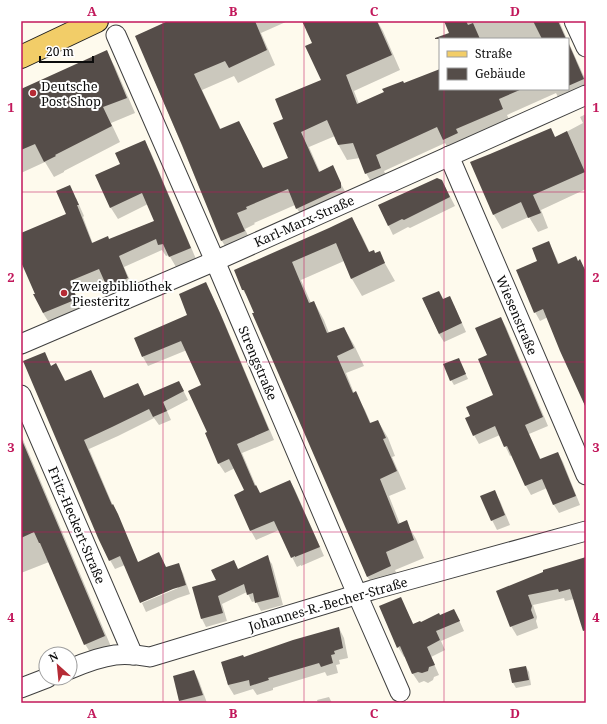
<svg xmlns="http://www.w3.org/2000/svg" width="607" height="724" font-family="'Noto Serif',serif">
	<rect width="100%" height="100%" fill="#fefaed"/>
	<!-- shadow -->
	<g fill="#0003">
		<path d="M171,21H288L261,33L275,65L238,83L234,76L202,90L221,130L264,169L289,158L284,120L322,80L313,43L303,21H377L383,31L400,70L354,91L359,104L440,70V89H568V41L586,81V97L563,107L556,93L507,115L511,124L452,155L445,143L384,171L389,183L375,189L366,173L360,158L347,160L338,144L335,136L309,147L320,172L332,167L349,199L306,224L295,205L254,223L255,224L245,229L253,247L231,256L222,241L136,36Z"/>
		<path d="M445,21H559L567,39H441L451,34Z"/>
		<path d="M106,51L115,67L135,113L111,123L120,142L64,171V172L54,177L45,162L21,173V91Z"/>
		<path d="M586,114V189L541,210L548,228L538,232L529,217L502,229L494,215L471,162L555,138L583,123L580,117Z"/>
		<path d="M145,142L151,153L196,259L176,267L169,255L166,256L162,250L124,267L134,289L115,298L105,280L75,293L83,310L50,324L43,313L21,259V234L67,215L76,198L84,216L83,217L93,244L109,240L155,221L148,204L118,219L111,208L96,175L122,164Z"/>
		<path d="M442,181L455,206L410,228L408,227L393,235L379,206Z"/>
		<path d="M352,219L362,236L370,253L375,255L379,253L395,281L362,296L352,279L344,261L301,280L311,303L314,302L324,320L329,333L344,328L354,345L364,366L346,373L354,393H355L365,410L371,424L378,421L388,438L395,456L392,457L406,489L389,496L400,524L406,522L416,539L424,558L395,570L401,584L378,594L367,576L255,313L250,301L243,290Z"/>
		<path d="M548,243L553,251L559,264L580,261L586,272V408L548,317L540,321L535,312L539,261Z"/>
		<path d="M211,293L225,324L274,440L242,453L256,486L260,494L290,481L295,490L324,556L301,566V565L297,567L292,557L279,530L256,540L251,531L235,495L246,491L235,468L225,473L219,464L206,433H208L203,386L187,350L148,366L143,357L189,316Z"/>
		<path d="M423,299L443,300L454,305L466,332L444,342L439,334Z"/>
		<path d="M501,318L506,327L548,426L529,434L541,460L558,453L563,462L580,505L559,513L554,505L547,488L531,495L526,486L512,455L510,456L500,435L479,444L474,435L471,417L494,395L488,356Z"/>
		<path d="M44,353L51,366L56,364L66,382L104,399L138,384L145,397L179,382L188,400L167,411L171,420L159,425L154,418L118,436L89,449L139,567L166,568L178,564L183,573L190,594L178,598L146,612L142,603L178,588L177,586L125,565L115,569L110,560Z"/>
		<path d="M461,364L468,379L454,385L451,380Z"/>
		<path d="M21,435L112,649L93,657L85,644L49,562L21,573Z"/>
		<path d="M494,491L500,501L510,525L497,530L492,520Z"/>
		<path d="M267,557L272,564L283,605L261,611L256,601L252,602L247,592L222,604L227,621L206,627L202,619L193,587L218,581L238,570Z"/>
		<path d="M586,558V620L574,599L565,601L564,598L533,605L537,617L536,621L538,628L517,636L511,626L497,591Z"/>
		<path d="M400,598L414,625L459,620L464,631L441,641L445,650L431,657L439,675L434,677L433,680L428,683L424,681L419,683L413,674L406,656L404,657L398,647Z"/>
		<path d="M339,628L344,638L348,658L339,660L340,664L336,665L338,673L327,676L325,672L273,688V690L257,695L253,689L234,695L228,685L222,663L243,658Z"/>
		<path d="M526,667L529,672L531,685L516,688L513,683L510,670Z"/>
		<path d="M194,671L199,681L207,703H182L180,701L174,677Z"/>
		<path d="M329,697L332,703H318L317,700Z"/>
	</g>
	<!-- building -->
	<g fill="#554d49">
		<path d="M168,21H255L267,50L229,68L225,61L194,74L220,129L239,121L263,168L288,158L273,123L283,119L275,99L321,80L305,46L312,43L302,21H377L392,55L346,75L357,104L384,92L382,89L403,81L404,83L440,69V89H522L499,99L503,109L456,129L458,133L443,140L437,127L376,155L381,168L365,174L353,143L338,145L327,120L301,132L319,172L333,165L341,183V188L296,209L288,189L246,207L247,209L237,213L245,231L221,241L182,145L135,36Z"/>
		<path d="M444,21H466L468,25L473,23L480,39H435V38L449,33Z"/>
		<path d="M533,21H558L566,39H542Z"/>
		<path d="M568,42L584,79L568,86Z"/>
		<path d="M107,50L127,98L103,107L112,126L55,155L56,156L44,162L35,144L21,150V89Z"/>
		<path d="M551,128L555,137L567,131L585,172L533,195L541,213L528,218L521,202L493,215L470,162L490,154Z"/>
		<path d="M145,140L191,248L169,257L163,244L158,245L156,239L119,256L128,278L107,287L99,269L70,281L77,299L43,313L33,294H35L21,262V233L66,214L56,191L70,185L79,205H77L92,243L108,236L109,239L154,221L142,193L110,208L95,175L120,164L115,153Z"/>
		<path d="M437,178L442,180L450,197L404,220L402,219L388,226L378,205Z"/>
		<path d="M352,217L369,252L374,250L375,253L380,251L385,263L351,279L336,243L292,262L309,303L314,301L327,333L344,327L354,348L337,356L353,393L356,391L370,423L378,420L386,438L383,439L397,471L380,479L398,524L407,520L414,540L386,552L391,566L367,577L252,313H254L244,290H242L234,270L329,228Z"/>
		<path d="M549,241L558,264L576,256L578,261L580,259L586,272V408L560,351L543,309L534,313L516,270L537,261L532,248Z"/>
		<path d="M206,282L220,313L269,430L237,444L255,486L256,485L260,493L290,480L320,547L295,557V556L291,558L274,521L250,531L234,495L244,490L229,459L218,464L205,433L207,432L188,391L201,385L181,341L142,357L134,338L187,315L179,294Z"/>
		<path d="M439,291L443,299L450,296L462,323L439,334L422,298Z"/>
		<path d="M501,317L543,417L525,425L540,459L558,452L576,496L553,505L542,479L525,486L507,446L504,447L495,426L473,436L465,418L470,416L466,407L493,395L478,359L487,355L475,328Z"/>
		<path d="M45,352L51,366L56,363L65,381L91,370L104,398L138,383L144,396L179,381L184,391L163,402L167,411L153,417L149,409L112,427L84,440L112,505L113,504L118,514L138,562L159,552L166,567L179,563L186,585L173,589L140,603L120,556L109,561L98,538L23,361Z"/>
		<path d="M459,358L466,374L450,381L443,364Z"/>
		<path d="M21,438L105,636L84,645L40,543H39L34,532L21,538Z"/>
		<path d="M495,490L505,515L491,521L480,496Z"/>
		<path d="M268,555L279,597L255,603L253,593L247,595L244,584L218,596L223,613L201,619L192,587L216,580L211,570L234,560L238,569Z"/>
		<path d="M586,557V630L583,631L570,589L559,592L558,589L528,595L532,606L531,610L534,618L510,627L496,591L543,572V570Z"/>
		<path d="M401,597L413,624L420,621L421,622L439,613L440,615L454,609L460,621L436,631L440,640L427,647L435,665L429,667L428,671L422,673L418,672L412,674L400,646L397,648L379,606Z"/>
		<path d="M339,627L343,648L334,651L335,654L331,655L333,663L321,667L319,663L268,678L269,680L250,686L249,680L228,685L221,662L243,655L244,657L293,640Z"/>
		<path d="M526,666L529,680L512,683L509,669Z"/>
		<path d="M194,670L203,695L179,701L173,676Z"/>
	</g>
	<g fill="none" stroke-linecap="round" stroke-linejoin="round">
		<defs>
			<g id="street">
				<path d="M574,21L586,47"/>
				<path d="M116,35L215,261L357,594L400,692"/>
				<path d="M449,156L586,475"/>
				<path d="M21,344L215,261L586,95"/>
				<path d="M21,395L133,655"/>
				<path d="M70,669C84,663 100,657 115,655C127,654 139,655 150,657L372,590L586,531"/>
				<path d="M21,688L47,678"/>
			</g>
			<path id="primary" d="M21,57L97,21"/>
		</defs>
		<!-- street casing -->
		<use href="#street" stroke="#3f3f3f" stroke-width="21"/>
		<!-- primary casing -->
		<use href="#primary" stroke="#1d1d1d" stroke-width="24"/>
		<!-- street -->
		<use href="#street" stroke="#fff" stroke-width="19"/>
		<!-- primary -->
		<use href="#primary" stroke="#f2cd68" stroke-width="22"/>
	</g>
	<!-- grid -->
	<path fill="none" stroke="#c2185b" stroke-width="1" stroke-opacity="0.55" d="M163,21V703M304,21V703M444,21V39M444,89V703M21,192H586M21,362H586M21,532H586"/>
	<!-- markers -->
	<g fill="#b62b35" stroke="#fff" stroke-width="1.5">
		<circle cx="33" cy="93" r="4"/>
		<circle cx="64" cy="293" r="4"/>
	</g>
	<g text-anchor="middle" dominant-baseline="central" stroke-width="4" stroke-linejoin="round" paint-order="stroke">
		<!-- poi labels -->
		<g font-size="13" fill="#0c0c0c" stroke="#fff" text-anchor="start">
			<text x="41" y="86">Deutsche<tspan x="41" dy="15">Post Shop</tspan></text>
			<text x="72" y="286">Zweigbibliothek<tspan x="72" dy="15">Piesteritz</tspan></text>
		</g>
		<!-- street labels -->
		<g font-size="13" fill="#0c0c0c" stroke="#fff">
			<text transform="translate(304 221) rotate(-24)">Karl-Marx-Straße</text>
			<text transform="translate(517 315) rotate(67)">Wiesenstraße</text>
			<text transform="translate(258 363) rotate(67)">Strengstraße</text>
			<text transform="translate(77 525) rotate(67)">Fritz-Heckert-Straße</text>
			<text transform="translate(328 604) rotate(-16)">Johannes-R.-Becher-Straße</text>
		</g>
	</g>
	<!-- border -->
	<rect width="607" height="724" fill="none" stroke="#ffffff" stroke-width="44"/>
	<!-- legend -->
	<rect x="439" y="38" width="130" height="52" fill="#ffffff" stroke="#9e9e9e"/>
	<rect x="447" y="51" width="20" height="6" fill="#f2cd68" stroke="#9e9e9e"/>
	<text x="475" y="58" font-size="12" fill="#0c0c0c">Straße</text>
	<rect x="447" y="68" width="20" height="12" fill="#554d49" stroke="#9e9e9e"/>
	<text x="475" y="78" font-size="12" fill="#0c0c0c">Gebäude</text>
	<!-- north arrow -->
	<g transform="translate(58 666) rotate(333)"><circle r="19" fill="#ffffff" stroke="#9e9e9e"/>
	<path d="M0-3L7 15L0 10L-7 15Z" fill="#b62b35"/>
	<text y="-6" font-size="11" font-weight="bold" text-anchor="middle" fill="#0c0c0c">N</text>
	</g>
	<!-- scale -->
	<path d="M40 56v6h53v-6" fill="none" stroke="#0c0c0c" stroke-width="2"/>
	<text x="46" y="56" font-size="12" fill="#0c0c0c" stroke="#ffffff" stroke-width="3" paint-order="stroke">20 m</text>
	<rect x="22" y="22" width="563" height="680" fill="none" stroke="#c2185b" stroke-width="1.5"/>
	<g font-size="13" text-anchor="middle" font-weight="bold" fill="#c2185b">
		<text x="92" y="16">A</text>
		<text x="233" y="16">B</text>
		<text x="374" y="16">C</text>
		<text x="515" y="16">D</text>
		<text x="11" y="112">1</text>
		<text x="596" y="112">1</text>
		<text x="11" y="282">2</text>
		<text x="596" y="282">2</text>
		<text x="11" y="452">3</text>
		<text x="596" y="452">3</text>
		<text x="11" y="622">4</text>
		<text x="596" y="622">4</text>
		<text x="92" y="718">A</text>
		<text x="233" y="718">B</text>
		<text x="374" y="718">C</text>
		<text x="515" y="718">D</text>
	</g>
</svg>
